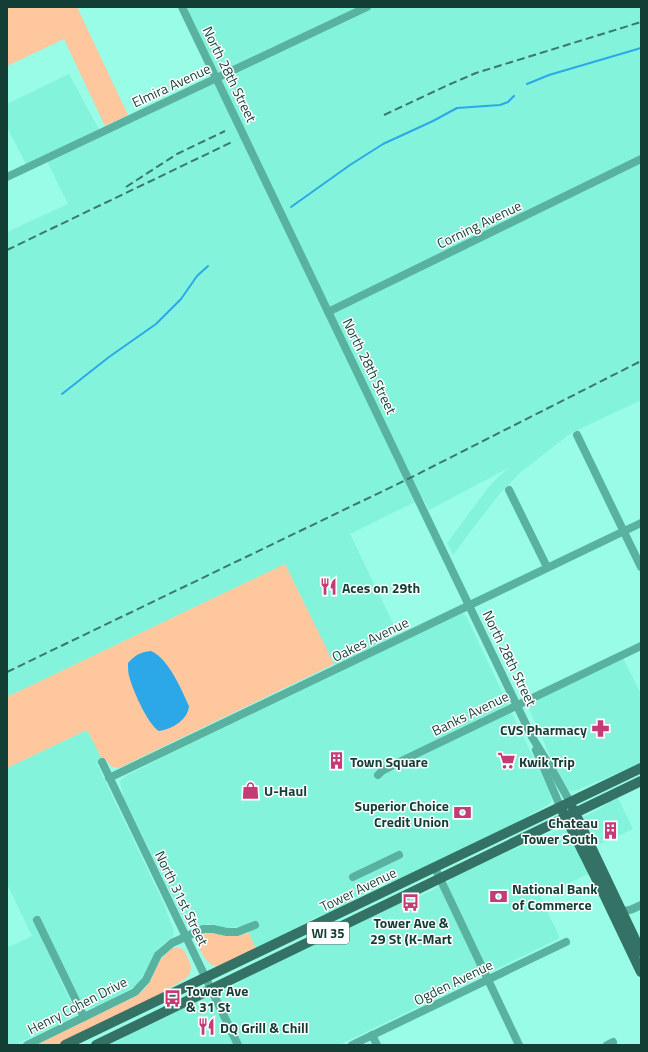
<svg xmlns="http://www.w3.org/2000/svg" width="648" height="1052" font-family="'Titillium Web',sans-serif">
	<rect width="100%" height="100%" fill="#99fce6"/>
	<!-- built -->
	<g fill="#83f3db">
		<path d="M182,7H641V404L639,401L571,433L521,472L501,492L467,536L453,555L447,543L488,488L498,477L510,467L429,510L423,498L350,534L402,642L461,614H464L467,618L550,793L551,801L548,805L531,814L521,822L406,877L389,882L353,899L351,902L335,911L316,917L304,924L294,931L256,949L245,925L229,928L209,924L191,927L186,924L124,798L120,783L121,780L126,776L163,757L338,673L285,564L7,697V232L68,204L46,159L28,168L7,127V104L69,74L101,133L216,78Z"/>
		<path d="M622,656L641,694V763L577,790L570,791L567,789L562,782L528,707V704Z"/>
		<path d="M87,730L103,761L97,764L163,902L174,931V934L172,938L164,943L155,952L145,974L135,986L98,1006L89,1008L84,1006L80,1000L46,930L39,933L73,1007V1015L65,1021L15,1045H7V948L32,936L7,884V768Z"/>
		<path d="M618,798L633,829L594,847L582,819L583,817L600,809L610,801Z"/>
		<path d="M562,829L568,832L591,873L540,896L559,936L558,939L339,1045H110L129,1035L139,1027L237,984L252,973L405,900L417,898L448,882L453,877L507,852L532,842L556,831Z"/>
	</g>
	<!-- green -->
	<g fill="#fec79e">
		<path d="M7,7H77L128,115L105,126L64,39L7,66Z"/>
		<path d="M285,564L334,664L119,768L112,767L106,760L103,761L87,730L7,768V697Z"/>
		<path d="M211,933L235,936L249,933L256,949L218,967C206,965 196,948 199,937L203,934Z"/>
		<path d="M177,947L183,949C186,953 188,958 190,963C195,979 178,982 168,989C164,991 161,994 157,997L57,1045H36L136,996C140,993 144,990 147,986C157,973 159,951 177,947Z"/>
	</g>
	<!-- water -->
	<path fill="#2ca7e8" d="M151,651C169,659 181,689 189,706C188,720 172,729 159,731C149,726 133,691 130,679C128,674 128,669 128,663C135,655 140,652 151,651Z"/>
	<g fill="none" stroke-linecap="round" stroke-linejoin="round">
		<!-- stream -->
		<g stroke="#2ca7e8" stroke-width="2">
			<path d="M527,84L549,75L641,48"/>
			<path d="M291,207L350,165L383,144L433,121L457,108L500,105L508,102L514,96"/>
			<path d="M62,394L109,357L156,324L181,299L197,276L208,266"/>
		</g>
		<!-- minor -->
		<g stroke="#59b29f" stroke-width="8">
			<path d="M182,7L532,737L550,766L570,802"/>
			<path d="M7,177L367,7"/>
			<path d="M328,312L641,159"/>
			<path d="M577,435L641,567"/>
			<path d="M509,490L547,567"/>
			<path d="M536,750L560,806"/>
			<path d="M102,762L238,1045"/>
			<path d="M378,775L382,771L395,764L641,646"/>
			<path d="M109,778L641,523"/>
			<path d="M435,868L519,1045"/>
			<path d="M353,877L399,855"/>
			<path d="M617,909C626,913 633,909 641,905"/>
			<path d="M37,920L84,1017"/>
			<path d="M372,1035L377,1045"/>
			<path d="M27,1045L135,992L146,980L158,955L172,943L203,929H213L227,932H237L255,925"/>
			<path d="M352,1045L566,942"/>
			<path d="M607,1045L613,1042"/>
		</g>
		<!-- major -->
		<g stroke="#337265" stroke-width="10">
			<path d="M573,809L641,952"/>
			<path d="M563,812L600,886L641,972"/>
			<path d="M65,1045L641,768"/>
			<path d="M96,1045L641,781"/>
		</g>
		<!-- rail -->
		<g stroke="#3c786c" stroke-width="2" stroke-dasharray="8 4" stroke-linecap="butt">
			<path d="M384,115L448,85L476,73L641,22"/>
			<path d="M126,187L177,154L225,131"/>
			<path d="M7,250L232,142"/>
			<path d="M7,672L408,479L641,361"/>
		</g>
	</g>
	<!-- icons -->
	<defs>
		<symbol id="restaurant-bare" viewBox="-9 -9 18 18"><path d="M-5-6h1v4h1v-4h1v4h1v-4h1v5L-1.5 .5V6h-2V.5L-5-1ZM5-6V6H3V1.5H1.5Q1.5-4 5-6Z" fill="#c43b76" stroke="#fff" stroke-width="2.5" paint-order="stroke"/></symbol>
		<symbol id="pharmacy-bare" viewBox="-9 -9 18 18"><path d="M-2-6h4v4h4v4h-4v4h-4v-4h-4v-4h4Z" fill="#c43b76" stroke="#fff" stroke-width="2.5" paint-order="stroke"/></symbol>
		<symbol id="building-bare" viewBox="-9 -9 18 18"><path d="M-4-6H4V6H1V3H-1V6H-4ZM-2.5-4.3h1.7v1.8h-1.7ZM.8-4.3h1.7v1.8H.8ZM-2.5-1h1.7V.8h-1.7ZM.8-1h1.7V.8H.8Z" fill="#c43b76" stroke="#fff" stroke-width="2.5" paint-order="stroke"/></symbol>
		<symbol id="supermarket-bare" viewBox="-9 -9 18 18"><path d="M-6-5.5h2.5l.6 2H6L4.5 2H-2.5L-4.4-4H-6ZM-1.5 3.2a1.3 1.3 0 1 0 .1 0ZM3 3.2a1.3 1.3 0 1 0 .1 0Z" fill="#c43b76" stroke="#fff" stroke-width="2.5" paint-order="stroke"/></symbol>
		<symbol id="shop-bare" viewBox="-9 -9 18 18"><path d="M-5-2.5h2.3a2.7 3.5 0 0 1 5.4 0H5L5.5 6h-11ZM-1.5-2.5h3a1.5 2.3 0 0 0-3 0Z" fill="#c43b76" stroke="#fff" stroke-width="2.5" paint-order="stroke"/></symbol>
		<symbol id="bank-bare" viewBox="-9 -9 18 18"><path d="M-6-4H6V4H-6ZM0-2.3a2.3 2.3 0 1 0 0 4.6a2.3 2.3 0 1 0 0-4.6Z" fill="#c43b76" stroke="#fff" stroke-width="2.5" paint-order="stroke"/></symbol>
		<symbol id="bus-bare" viewBox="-9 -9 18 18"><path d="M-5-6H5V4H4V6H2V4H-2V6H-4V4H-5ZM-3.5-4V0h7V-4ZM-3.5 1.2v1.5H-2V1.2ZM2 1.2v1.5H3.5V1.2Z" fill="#c43b76" stroke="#fff" stroke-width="2.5" paint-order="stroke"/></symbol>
	</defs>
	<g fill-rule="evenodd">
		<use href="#restaurant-bare" x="316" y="574" width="25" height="25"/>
		<use href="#pharmacy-bare" x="588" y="716" width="25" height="25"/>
		<use href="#building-bare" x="324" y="748" width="25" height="25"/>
		<use href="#supermarket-bare" x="494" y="748" width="25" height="25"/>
		<use href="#shop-bare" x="238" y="778" width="25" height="25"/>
		<use href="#bank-bare" x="450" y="800" width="25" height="25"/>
		<use href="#building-bare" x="598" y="818" width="25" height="25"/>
		<use href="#bank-bare" x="486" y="884" width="25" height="25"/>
		<use href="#bus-bare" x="398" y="890" width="25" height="25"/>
		<use href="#bus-bare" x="160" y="986" width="25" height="25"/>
		<use href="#restaurant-bare" x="194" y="1014" width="25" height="25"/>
	</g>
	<g text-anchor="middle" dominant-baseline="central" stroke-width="3" stroke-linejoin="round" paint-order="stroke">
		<!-- shield labels -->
		<rect fill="#fff" stroke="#5a7872" stroke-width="1" x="307" y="922" width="42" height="22" rx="3"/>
		<g font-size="13" font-weight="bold" fill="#133e36">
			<text x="328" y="933">WI 35</text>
		</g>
		<!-- street labels -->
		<g font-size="14" fill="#133e36" stroke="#fff">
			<text transform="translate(230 74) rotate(64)">North 28th Street</text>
			<text transform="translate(171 85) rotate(-25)">Elmira Avenue</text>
			<text transform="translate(479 224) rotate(-26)">Corning Avenue</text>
			<text transform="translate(370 366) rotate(64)">North 28th Street</text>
			<text transform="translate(370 639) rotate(-26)">Oakes Avenue</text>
			<text transform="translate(510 658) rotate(64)">North 28th Street</text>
			<text transform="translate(470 713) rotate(-26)">Banks Avenue</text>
			<text transform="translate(358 889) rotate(-26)">Tower Avenue</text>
			<text transform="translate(182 898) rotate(64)">North 31st Street</text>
			<text transform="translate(453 982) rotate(-26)">Ogden Avenue</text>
			<text transform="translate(77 1005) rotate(-27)">Henry Cohen Drive</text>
		</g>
		<!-- poi labels -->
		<g font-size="14" font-weight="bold" fill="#133e36" stroke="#fff" text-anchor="start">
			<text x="342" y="587">Aces on 29th</text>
			<text x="587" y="729" text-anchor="end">CVS Pharmacy</text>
			<text x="350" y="761">Town Square</text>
			<text x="519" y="761">Kwik Trip</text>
			<text x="264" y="790">U-Haul</text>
			<text x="449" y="805" text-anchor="end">Superior Choice<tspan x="449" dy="16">Credit Union</tspan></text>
			<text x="598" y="822" text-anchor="end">Chateau<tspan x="598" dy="16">Tower South</tspan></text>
			<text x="512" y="888">National Bank<tspan x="512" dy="16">of Commerce</tspan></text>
			<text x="411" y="922" text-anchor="middle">Tower Ave &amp;<tspan x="411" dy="16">29 St (K-Mart</tspan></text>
			<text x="186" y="990">Tower Ave<tspan x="186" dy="16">&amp; 31 St</tspan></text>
			<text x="220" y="1027">DQ Grill &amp; Chill</text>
		</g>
	</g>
	<!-- border -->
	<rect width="648" height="1052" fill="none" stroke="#133e36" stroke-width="16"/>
</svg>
